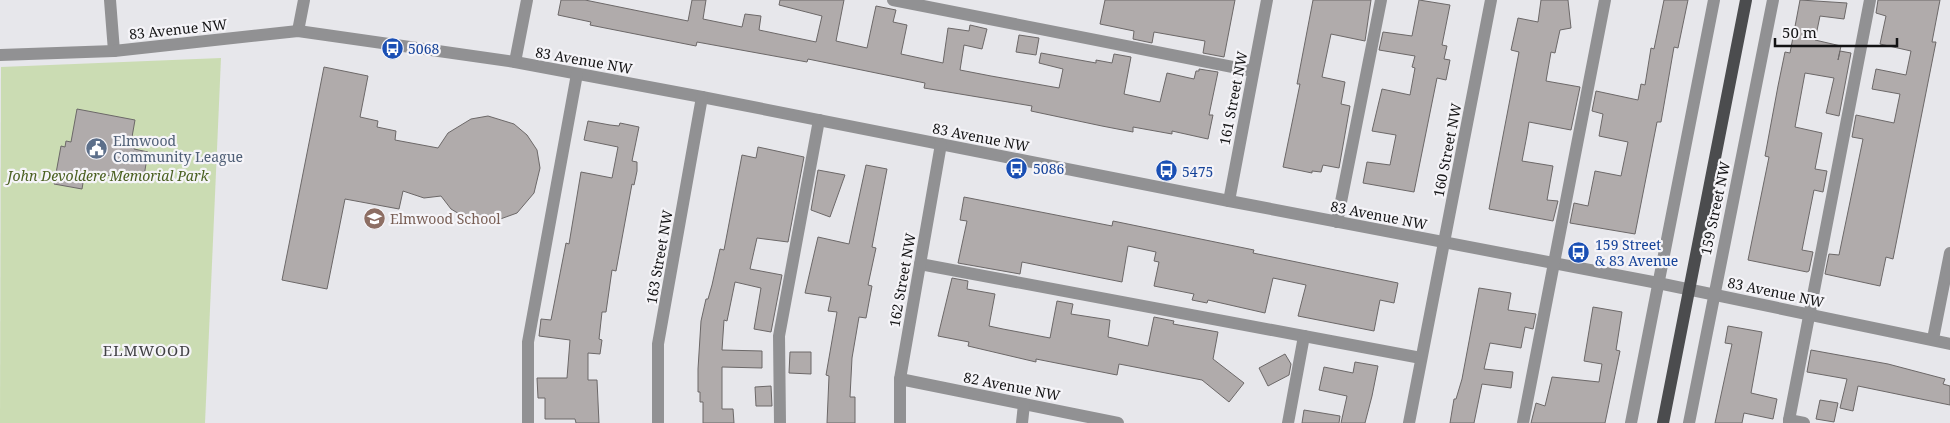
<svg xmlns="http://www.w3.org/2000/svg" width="1950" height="423" font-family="'Noto Serif',serif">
	<rect width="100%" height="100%" fill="#e7e7eb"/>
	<!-- green -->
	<path fill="#cbdcb3" d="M221,58L205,423H0L1,67Z"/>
	<!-- building -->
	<g fill="#b0abab" stroke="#6c6868">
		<path d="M561,0H585L688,21L692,0H706L703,19L742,27L745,14L761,16L759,30L816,42L822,16L779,5L780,0H844L836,41L867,48L876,6L896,10L893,22L907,25L901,54L943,63L948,28L969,31L970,25L987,29L982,49L964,45L960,70L991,76L1059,88L1063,69L1039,63L1041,53L1096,63V60L1112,63L1114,54L1131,57L1124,94L1160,102L1167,73L1194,79L1196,71H1199V69L1218,72L1209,115H1213L1208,139L1172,131V134L1133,127V132L1102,126L1031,111L1032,106L924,88L925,83L808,59L807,62L697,42L696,46L590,25L591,22L558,15Z"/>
		<path d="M1105,0H1235L1224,57L1203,53L1205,41L1154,32L1152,43L1133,39L1134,31L1100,24Z"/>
		<path d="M1313,0H1371L1365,41L1331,34L1322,77L1345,82L1341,104L1350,106L1339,168L1323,165L1321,172L1312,171V173L1283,167L1300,84H1297Z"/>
		<path d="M1419,0L1450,5L1442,45L1447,46L1444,59L1450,60L1446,80L1437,78L1414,192L1363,183L1367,162L1390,165L1396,135L1372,131L1382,89L1410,95L1415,68L1412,67L1415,56L1379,50L1383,32L1412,36Z"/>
		<path d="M1541,0H1568L1571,28L1560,30L1555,53L1551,52L1546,81L1580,87L1571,130L1529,122L1527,135L1522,161L1553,166L1547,200L1558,201L1553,221L1489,209L1519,52L1511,50L1518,18L1538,22Z"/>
		<path d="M1664,0H1688L1678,48L1674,47L1661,122H1657L1635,234L1570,223L1574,203L1588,206L1595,171L1621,176L1628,142L1599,136L1603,114L1592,111L1596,91L1638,100L1641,84L1645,85L1651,48L1654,49Z"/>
		<path d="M1800,0L1847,3L1844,19L1820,16L1815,40L1841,46L1838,60L1840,51L1851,53L1839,116L1826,113L1834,78L1805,73L1795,127L1822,133L1815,169L1827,171L1823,192L1814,190L1802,250L1813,252L1809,271L1807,272L1748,260L1769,157L1765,156L1778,86L1785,52L1790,53Z"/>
		<path d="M1878,0H1940L1932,42H1936L1893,259L1886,257L1880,286L1825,274L1829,254L1839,255L1863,139L1852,137L1856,115L1894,123L1900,94L1872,89L1876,69L1906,75L1911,51L1880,44L1886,16L1876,13Z"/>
		<path d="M1019,35L1039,38L1036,55L1016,52Z"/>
		<path d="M324,67L368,76L360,117L378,121L377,127L396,131L395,140L438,148L448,133L471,119L488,116L514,124L527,135L537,150L540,168L534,193L517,213L492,222L466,218L451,209L441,196L424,198L403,191L399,209L345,199L327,289L282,280Z"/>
		<path d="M77,109L135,120L132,137L136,138L134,149L148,152L143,182L85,171L82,189L54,184L61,146L65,147L66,141L71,142Z"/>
		<path d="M588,121L610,125L619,126L620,123L639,127L632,161L637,162V171L634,185L632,184L616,271L612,270L606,312H602L599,339L602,340L600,354L588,353V380H597L599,423H576L575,419H545V398H538L537,378H567L570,340L539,336L541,319L551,320L566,243L569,244L581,172L612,178L618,147L584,140Z"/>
		<path d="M758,147L804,157L788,242L757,238L750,269L782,275L771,332L754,329L761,288L735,282L727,321L724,320L722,350L762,351V368L722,367V409H733L734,423H703V402H700V392H698V369L701,321L706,299H708L712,285L720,249L724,250L742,155L756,158Z"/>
		<path d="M866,165L887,169L872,247L876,248L868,285L872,286L866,318L859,317L852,358L850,397H855V423H827L829,376L826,375L837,312L828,311L831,297L805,293L818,237L849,244Z"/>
		<path d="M818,170L845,175L830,217L811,210Z"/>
		<path d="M964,197L1112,226L1113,221L1254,250L1253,253L1398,283L1394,303L1380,300L1374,331L1298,316L1306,285L1273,278L1265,313L1208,300L1207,303L1192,300L1194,294L1154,286L1159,262L1154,261L1156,252L1128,246L1122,282L1022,262L1020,274L958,263L967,221L960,220Z"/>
		<path d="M952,278L968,281L967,289L995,294L989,326L1003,329L1050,338L1057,301L1073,304L1071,314L1110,320L1108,337L1148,346L1154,317L1174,321L1173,324L1218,332L1213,359L1244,383L1229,402L1202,380L1119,364L1117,375L1036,359V362L968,346L969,342L938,336Z"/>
		<path d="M1479,288L1511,293L1508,310L1536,314L1533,329L1525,327L1521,348L1490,343L1484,369L1513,372L1511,388L1482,384L1474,423H1450L1454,399H1456L1462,379Z"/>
		<path d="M1593,307L1622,312L1616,350L1620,351L1605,423H1531L1536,403L1545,406L1552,377L1599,382L1602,364L1584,361Z"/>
		<path d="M1728,326L1762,332L1751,393L1777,399L1773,419L1744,413L1742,423H1715L1732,344L1725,343Z"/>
		<path d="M1811,350L1888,364L1945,379L1943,384L1950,386V405L1858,386L1853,411L1840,408L1847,379L1807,372Z"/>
		<path d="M790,352H811V374L789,373Z"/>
		<path d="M1285,354L1291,364L1289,375L1268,386L1259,368Z"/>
		<path d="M1355,362L1378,366L1372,396L1365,423H1341L1347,396L1319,390L1324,367L1353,373Z"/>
		<path d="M771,386L772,406H756L755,387Z"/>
		<path d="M1820,400L1838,403L1834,422L1816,419Z"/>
		<path d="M1304,410L1340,416L1339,423H1302Z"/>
	</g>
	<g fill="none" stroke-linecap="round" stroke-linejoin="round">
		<!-- minor -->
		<g stroke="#919193" stroke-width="12">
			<path d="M110,0L114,51"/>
			<path d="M893,0L1253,71"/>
			<path d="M298,31L304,0"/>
			<path d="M0,55L114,51L298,31L515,62L702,97L1229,201L1658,283L1950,344"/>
			<path d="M515,62L527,0"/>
			<path d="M1229,201L1267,0"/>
			<path d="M1337,222L1381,0"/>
			<path d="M920,264L1421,358"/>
			<path d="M1933,339L1950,253"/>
			<path d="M900,379L1118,423"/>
			<path d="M1789,420L1870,0"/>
			<path d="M528,423V342L577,74"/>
			<path d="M658,423V344L702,97"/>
			<path d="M780,423L779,336L819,120"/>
			<path d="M900,423V379L941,144"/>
			<path d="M1022,423L1024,404"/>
			<path d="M1288,423L1304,336"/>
			<path d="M1409,423L1491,0"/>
			<path d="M1523,423L1605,0"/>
			<path d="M1631,423L1714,0"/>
			<path d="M1689,423L1773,0"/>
			<path d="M1789,423V420L1804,423"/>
		</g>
		<!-- major -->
		<path stroke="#4b4c4e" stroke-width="12" d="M1663,423L1746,0"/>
	</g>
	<!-- icons -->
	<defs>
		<symbol id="bus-disc" viewBox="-11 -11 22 22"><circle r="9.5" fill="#1a4fb4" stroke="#f5f4f8"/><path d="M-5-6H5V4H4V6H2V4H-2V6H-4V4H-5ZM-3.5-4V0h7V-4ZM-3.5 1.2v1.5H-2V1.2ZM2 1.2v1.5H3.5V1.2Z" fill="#fff"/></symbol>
		<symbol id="civic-disc" viewBox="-11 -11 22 22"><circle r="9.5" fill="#5c6f8a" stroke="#f5f4f8"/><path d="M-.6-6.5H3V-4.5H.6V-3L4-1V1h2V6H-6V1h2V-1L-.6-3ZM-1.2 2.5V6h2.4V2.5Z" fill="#fff"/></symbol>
		<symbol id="school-disc" viewBox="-11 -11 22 22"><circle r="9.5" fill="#8d6e63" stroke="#f5f4f8"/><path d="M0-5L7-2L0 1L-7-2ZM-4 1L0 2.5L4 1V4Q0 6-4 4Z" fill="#fff"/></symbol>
	</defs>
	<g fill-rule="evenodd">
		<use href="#bus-disc" x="380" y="36" width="25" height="25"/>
		<use href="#civic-disc" x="84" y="136" width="25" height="25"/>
		<use href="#bus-disc" x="1004" y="156" width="25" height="25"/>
		<use href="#bus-disc" x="1154" y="158" width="25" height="25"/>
		<use href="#school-disc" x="362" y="206" width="25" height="25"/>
		<use href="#bus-disc" x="1566" y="240" width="25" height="25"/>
	</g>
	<g text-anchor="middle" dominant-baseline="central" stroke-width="4.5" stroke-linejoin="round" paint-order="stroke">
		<!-- street labels -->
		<g font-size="14" fill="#131314" stroke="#f5f4f8">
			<text transform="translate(178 29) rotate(-6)">83 Avenue NW</text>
			<text transform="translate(584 60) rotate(10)">83 Avenue NW</text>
			<text transform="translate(1233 98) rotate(-79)">161 Street NW</text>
			<text transform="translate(981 137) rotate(11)">83 Avenue NW</text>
			<text transform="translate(1447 150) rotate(-79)">160 Street NW</text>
			<text transform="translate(1715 208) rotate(-78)">159 Street NW</text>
			<text transform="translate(1379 215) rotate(11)">83 Avenue NW</text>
			<text transform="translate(659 257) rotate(-80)">163 Street NW</text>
			<text transform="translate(902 280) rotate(-80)">162 Street NW</text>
			<text transform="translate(1776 292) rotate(12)">83 Avenue NW</text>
			<text transform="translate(1012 386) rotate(11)">82 Avenue NW</text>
		</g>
		<!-- transit labels -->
		<g font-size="14" fill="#164399" stroke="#f5f4f8" text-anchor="start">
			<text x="408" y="48">5068</text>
			<text x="1033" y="168">5086</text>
			<text x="1182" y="171">5475</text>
			<text x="1595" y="244">159 Street<tspan x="1595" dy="16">&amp; 83 Avenue</tspan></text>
		</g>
		<!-- service labels -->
		<g font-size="14" fill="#4e5e75" stroke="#f5f4f8" text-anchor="start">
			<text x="113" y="140">Elmwood<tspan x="113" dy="16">Community League</tspan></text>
		</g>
		<!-- park labels -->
		<g font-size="14" font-style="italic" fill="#4a6021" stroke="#f5f4f8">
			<text x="108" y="175">John Devoldere Memorial Park</text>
		</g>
		<!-- education labels -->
		<g font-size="14" fill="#785e54" stroke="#f5f4f8" text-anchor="start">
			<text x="390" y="218">Elmwood School</text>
		</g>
		<!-- neighbourhood labels -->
		<g font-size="15" letter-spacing="1" fill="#404043" stroke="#f5f4f8">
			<text x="147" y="350">ELMWOOD</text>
		</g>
	</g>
	<!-- scale -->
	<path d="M1775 38v8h122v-8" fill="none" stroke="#131314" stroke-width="2.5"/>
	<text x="1782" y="38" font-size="15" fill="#131314" stroke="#f5f4f8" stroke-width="4" paint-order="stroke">50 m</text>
</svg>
